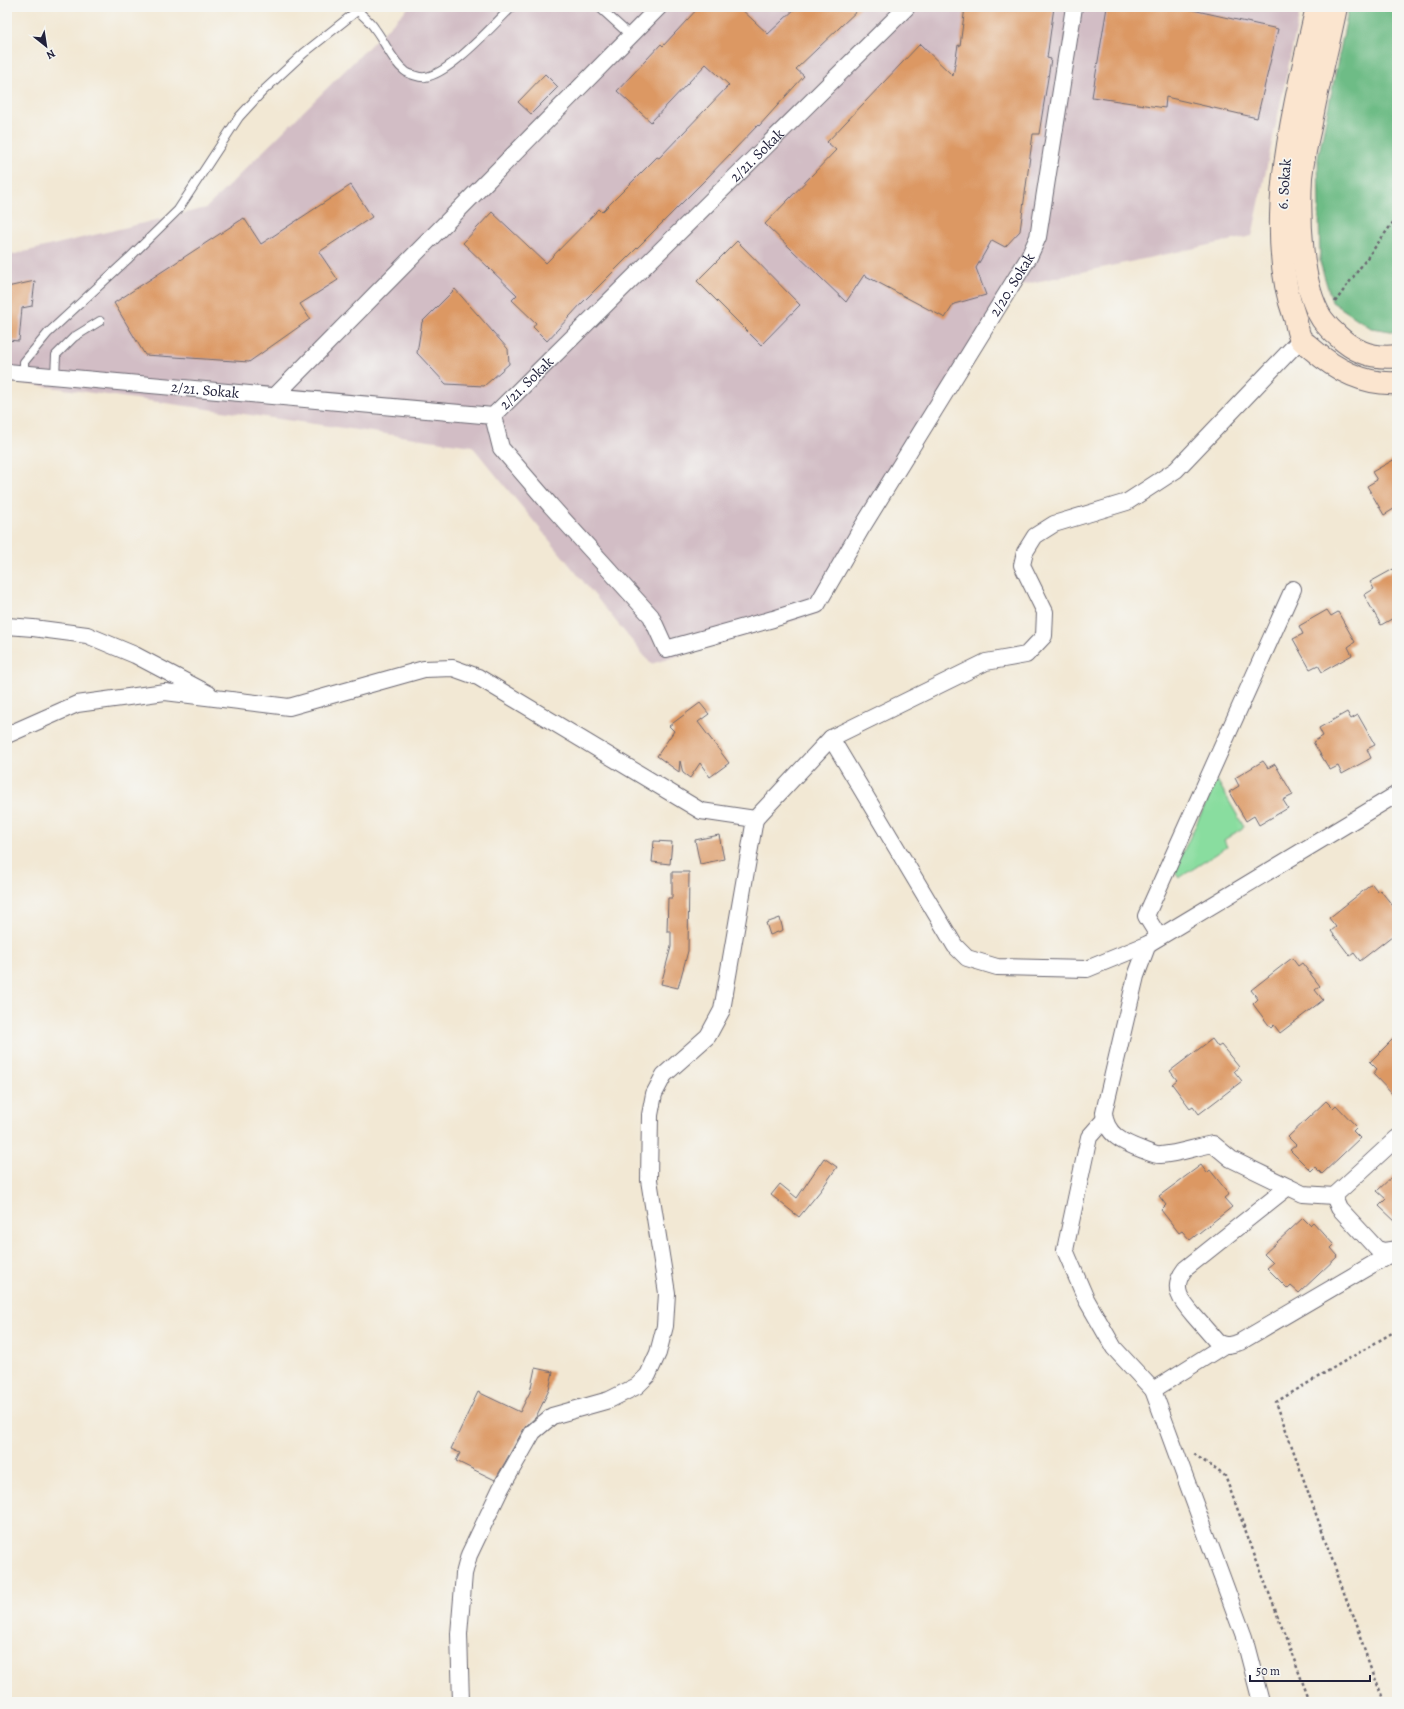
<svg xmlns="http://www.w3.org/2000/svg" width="1404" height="1709" font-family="Alegreya,serif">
	<rect width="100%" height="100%" fill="#f6f6f2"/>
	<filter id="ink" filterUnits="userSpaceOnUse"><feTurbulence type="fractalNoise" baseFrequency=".025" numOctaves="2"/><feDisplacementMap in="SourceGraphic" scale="8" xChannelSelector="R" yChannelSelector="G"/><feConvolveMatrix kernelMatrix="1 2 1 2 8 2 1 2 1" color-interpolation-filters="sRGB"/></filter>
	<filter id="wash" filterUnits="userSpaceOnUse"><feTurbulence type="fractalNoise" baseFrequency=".012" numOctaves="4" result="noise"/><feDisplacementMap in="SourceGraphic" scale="16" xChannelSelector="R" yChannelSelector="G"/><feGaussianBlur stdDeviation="0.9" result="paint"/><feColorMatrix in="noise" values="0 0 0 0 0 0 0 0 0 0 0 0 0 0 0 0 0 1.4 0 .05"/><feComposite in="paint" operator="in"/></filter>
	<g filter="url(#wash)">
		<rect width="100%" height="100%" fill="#f2e8d4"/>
		<!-- industrial -->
		<path fill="#d2bdc5" d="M409,7H1301L1252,236L1012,287L818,613L651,664L472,446L7,381V256L206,208Z"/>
		<!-- green -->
		<path fill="#89dd9f" stroke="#56806d" d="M1217,780L1244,827L1224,840L1227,847L1179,878L1174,871Z"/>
		<!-- forest -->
		<path fill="#6ebc86" stroke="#486f60" d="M1349,7H1397V332L1371,328L1332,302L1320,262L1318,158Z"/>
		<g id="blocks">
			<!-- building -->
			<g fill="#dc9864">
				<path d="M699,7H739L768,34L797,7H861L796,69L804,76L759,126L758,125L706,179L581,304L547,341L533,327L536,323L512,300L517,295L463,243L492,212L546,263L599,209L602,212L657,157L659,158L729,85L706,64L651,122L617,91L661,44L663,46Z"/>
				<path d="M965,7H1054L1047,58L1051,59L1039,134H1033L1020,231L1005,247L992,240L976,268L986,295L954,304L945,318L864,275L846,302L765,224L836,150L827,142L920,44L953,76L958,45L960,46Z"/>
				<path d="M1107,7H1179L1278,29L1257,118L1166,97L1165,108L1092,97Z"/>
				<path d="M545,74L558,87L531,114L518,102Z"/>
				<path d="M351,185L372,217L319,252L338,280L300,304L310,319L249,362L145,355L114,303L244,218L261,244Z"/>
				<path d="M737,241L800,305L761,345L697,281Z"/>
				<path d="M35,281L32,306L22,308L19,341L7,340V287Z"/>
				<path d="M455,289L508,349L509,364L484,386L446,384L417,353L422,322Z"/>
				<path d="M1397,458V507L1384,515L1367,486L1377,480L1372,472Z"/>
				<path d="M1397,567V616L1381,625L1364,595L1374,589L1370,582Z"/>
				<path d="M1327,610L1331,616L1338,612L1355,642L1348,647L1352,655L1322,672L1318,665L1310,669L1293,639L1303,634L1299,626Z"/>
				<path d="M700,703L709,714L698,722L729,763L710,777L700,763L690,778L683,773L680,761L679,772L657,756L674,731L669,726Z"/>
				<path d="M1347,712L1351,719L1358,715L1375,745L1367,749L1371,758L1342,774L1338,766L1330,770L1313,742L1323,736L1319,728Z"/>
				<path d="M1263,761L1268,768L1275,764L1293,795L1283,800L1288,808L1259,825L1254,816L1246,821L1229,792L1239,786L1235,778Z"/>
				<path d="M719,835L724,859L700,864L695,840Z"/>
				<path d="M654,841L672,842L670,864L652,862Z"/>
				<path d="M672,872H689L688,951L678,988L661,984L671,947V931H667L668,898H672Z"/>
				<path d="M1372,884L1378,892L1380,890L1397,911V932L1360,961L1354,953L1350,956L1331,931L1336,927L1329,918Z"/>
				<path d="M780,918L783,930L770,935L766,923Z"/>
				<path d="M1292,958L1298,966L1302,963L1320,986L1315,990L1323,1000L1280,1033L1274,1025L1271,1028L1253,1004L1258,999L1251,990Z"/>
				<path d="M1397,1035V1099L1373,1074L1377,1069L1370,1062Z"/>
				<path d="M1212,1039L1218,1047L1221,1045L1239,1067L1234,1071L1242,1081L1199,1114L1193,1106L1190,1108L1172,1084L1177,1080L1170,1071Z"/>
				<path d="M1326,1101L1333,1108L1336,1105L1357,1127L1353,1131L1360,1138L1322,1174L1315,1167L1311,1171L1290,1150L1296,1145L1288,1137Z"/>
				<path d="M824,1158L837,1167L821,1190L799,1217L771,1195L780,1184L797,1198Z"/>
				<path d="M1201,1165L1207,1173L1210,1170L1229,1194L1224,1198L1232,1207L1190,1240L1182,1231L1179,1233L1161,1210L1166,1205L1159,1196Z"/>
				<path d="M1397,1172V1223L1379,1206L1386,1199L1377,1191Z"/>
				<path d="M1303,1218L1310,1225L1313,1222L1334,1245L1331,1248L1338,1256L1299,1293L1291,1286L1288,1289L1267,1268L1273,1263L1264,1254Z"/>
				<path d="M535,1368L553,1372L549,1390L536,1417L525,1427L495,1480L456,1461L460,1453L451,1449L478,1392L520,1412L530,1392Z"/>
			</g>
		</g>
	</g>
	<g filter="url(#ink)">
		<use href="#blocks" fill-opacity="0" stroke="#6b6771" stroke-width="1"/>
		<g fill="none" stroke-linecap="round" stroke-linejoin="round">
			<defs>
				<g id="lane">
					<path d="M599,7L631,36"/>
					<path d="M358,11C364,17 371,22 375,29C385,42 392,61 405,71C408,74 421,78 425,77C450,74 493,25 512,7"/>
					<path d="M24,374V362L48,333L129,258L178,210L239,117L263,91L304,53L362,7"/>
					<path d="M55,376L56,355L74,337L100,321"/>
				</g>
				<g id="street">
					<path id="s1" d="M7,372L493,416L907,7"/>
					<path d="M275,396L659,7"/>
					<path id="s2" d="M493,416L501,448L551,506L651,616L666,649L773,619L817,605L861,529L1029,257L1038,237L1074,7"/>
					<path d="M7,626L33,628L87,635L135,655L209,694"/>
					<path d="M7,735L77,704L165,692L289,707L424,669L453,668L478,677L701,811L755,819L831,738L986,662L1026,655L1044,636L1045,612L1022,565L1025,552L1035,536L1054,524L1127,502L1176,470L1301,339"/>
					<path d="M831,738L955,946L967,958L997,967L1087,969L1148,944"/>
					<path d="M1159,937L1146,916L1293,589"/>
					<path d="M1104,1120L1089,1137L1065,1250L1086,1299L1114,1348L1153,1390L1244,1637L1261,1702"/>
					<path d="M1397,1138L1334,1196L1339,1208L1377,1249L1384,1251L1397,1249"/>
					<path d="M1288,1187L1185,1269C1169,1289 1183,1303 1196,1318C1203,1326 1210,1334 1217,1342C1225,1347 1230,1345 1240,1342L1397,1250"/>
					<path d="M1334,1196L1303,1194L1231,1159L1213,1144C1196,1147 1178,1154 1161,1155C1155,1156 1149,1152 1143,1150C1124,1143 1105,1135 1104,1112L1136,976L1148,944L1397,794"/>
					<path d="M1153,1390L1223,1346"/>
					<path d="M461,1702L459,1634L464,1574L469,1555L501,1488L533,1432L552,1416L609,1400L637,1386L648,1375L658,1353L665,1326L667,1293L649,1180L650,1115L654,1094L664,1075L708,1036L722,1010L755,819"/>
				</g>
				<g id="secondary">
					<path d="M1317,7C1296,100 1261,226 1295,318C1297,324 1297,333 1301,339C1303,342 1309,346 1312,349C1336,370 1364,385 1397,383"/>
					<path d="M1336,7C1328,46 1318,84 1311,123C1307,140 1303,159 1301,177C1299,216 1300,285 1322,319C1327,326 1333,332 1339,337C1355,352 1375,359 1397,356"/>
				</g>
			</defs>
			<!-- lane casing -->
			<use href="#lane" stroke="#6b6771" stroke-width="10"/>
			<!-- street casing -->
			<use href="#street" stroke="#6b6771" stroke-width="18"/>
			<!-- secondary casing -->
			<use href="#secondary" stroke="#6b6771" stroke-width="24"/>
			<!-- path -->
			<g stroke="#6b6771" stroke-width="2.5" stroke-dasharray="3 3" stroke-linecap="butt">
				<path d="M1335,302L1397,217"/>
				<path d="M1194,1454L1225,1476L1310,1702"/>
				<path d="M1383,1702L1276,1402L1397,1330"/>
			</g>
			<!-- lane -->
			<use href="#lane" stroke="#fff" stroke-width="8"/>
			<!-- street -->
			<use href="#street" stroke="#fff" stroke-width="16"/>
			<!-- secondary -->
			<use href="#secondary" stroke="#fbe5cf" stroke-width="22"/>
		</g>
	</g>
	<g text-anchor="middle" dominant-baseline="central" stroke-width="3.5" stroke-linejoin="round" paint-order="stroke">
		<!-- street labels -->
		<g font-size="15" fill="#22223b" stroke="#f6f6f2">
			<text stroke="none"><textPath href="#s1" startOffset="859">2/21. Sokak</textPath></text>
			<text transform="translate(1284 184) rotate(-86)">6. Sokak</text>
			<text stroke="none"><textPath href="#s2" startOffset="827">2/20. Sokak</textPath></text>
			<text stroke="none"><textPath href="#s1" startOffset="535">2/21. Sokak</textPath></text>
			<text stroke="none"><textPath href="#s1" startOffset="199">2/21. Sokak</textPath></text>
		</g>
	</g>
	<!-- margin -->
	<rect width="1404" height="1709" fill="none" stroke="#f6f6f2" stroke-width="24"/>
	<!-- north arrow -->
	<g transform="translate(46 46) rotate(150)" stroke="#f6f6f2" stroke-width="3" paint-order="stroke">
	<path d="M0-3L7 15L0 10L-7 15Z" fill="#22223b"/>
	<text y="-6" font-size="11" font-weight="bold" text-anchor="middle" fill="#22223b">N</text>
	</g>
	<!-- scale -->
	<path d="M1250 1675v6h120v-6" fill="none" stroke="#22223b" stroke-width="2"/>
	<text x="1256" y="1675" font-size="12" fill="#22223b" stroke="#f6f6f2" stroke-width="3" paint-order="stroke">50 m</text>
</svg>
